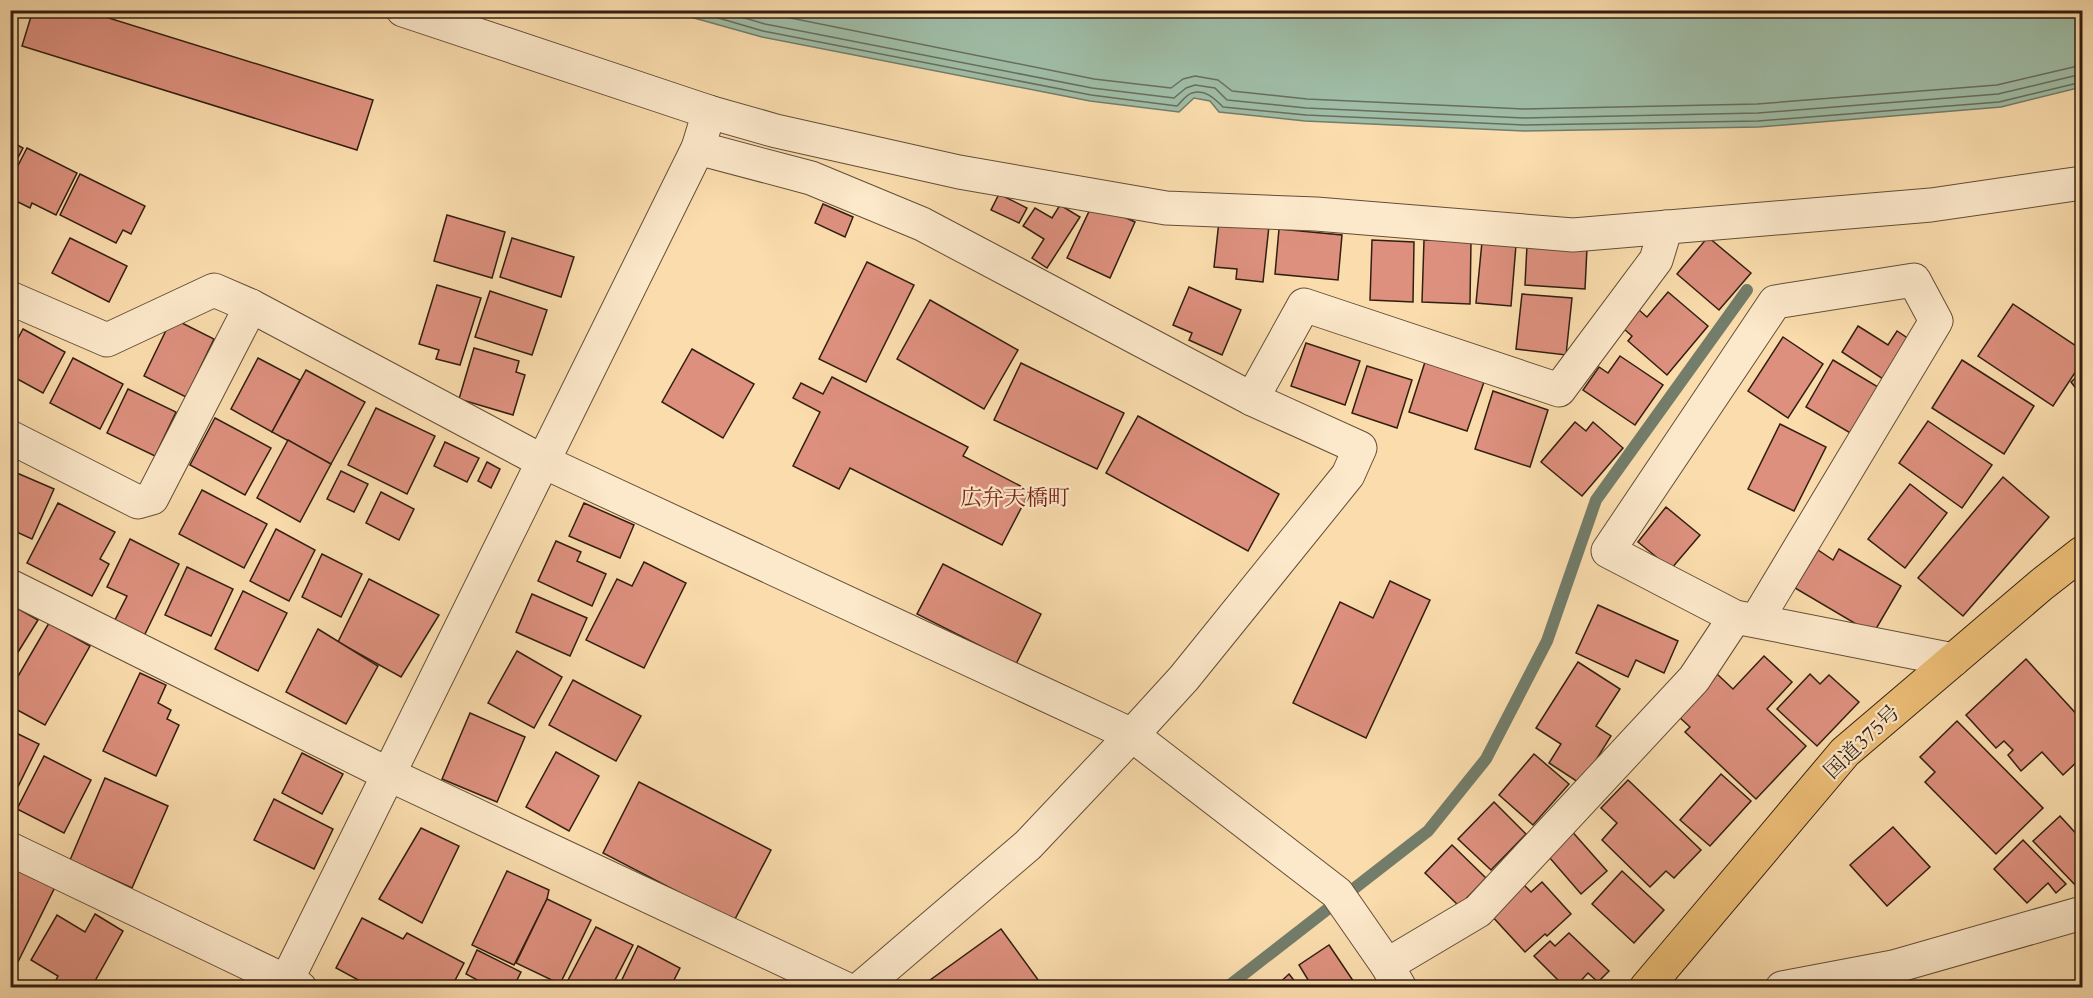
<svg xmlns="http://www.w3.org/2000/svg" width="2093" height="998" font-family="Cardo,'Noto Serif JP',serif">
	<rect width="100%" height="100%" fill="#fadcad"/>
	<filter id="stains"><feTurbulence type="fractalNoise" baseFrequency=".00333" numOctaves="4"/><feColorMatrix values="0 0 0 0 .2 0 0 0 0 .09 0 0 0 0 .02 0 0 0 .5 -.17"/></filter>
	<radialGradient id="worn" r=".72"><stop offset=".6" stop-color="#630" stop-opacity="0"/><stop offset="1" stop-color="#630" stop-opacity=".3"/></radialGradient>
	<!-- water -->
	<path fill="#9fbca6" stroke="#737d6a" stroke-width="1.5" d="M669,11H2082V87L2001,107L1759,127L1524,131L1305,121L1219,112L1210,101L1194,98L1179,112L1090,101L762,37Z"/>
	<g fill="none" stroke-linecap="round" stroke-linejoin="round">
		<!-- shore -->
		<g stroke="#686e5b" stroke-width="1.5">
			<path d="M691,10L763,31L1091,95L1177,106C1181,102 1187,94 1192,93C1206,89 1215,99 1223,107L1306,115L1524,125L1758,121L1999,102L2082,82"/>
			<path d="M718,10L765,24L1092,88L1174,98L1186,88L1195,85L1215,88L1227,100L1306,108L1524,118L1758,113L1998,94L2082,74"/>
			<path d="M751,10L1094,79L1171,88L1183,79L1195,76L1218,80L1232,91L1307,99L1524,109L1757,104L1997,85L2082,65"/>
		</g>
		<!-- stream -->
		<path stroke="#737d6a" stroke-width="12" d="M1226,988L1428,831L1486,759L1547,641L1596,500L1747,290"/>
	</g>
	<!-- building -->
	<g fill="#dd907e" stroke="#321f10" stroke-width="1.5">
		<path d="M33,10H83L373,100L357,150L22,46Z"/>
		<path d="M10,141L23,148L10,173Z"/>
		<path d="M27,148L77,173L56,215L32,203L30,208L10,198V181Z"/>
		<path d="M80,174L145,206L131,234L123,230L116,243L60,215Z"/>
		<path d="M999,194L1027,208L1019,223L991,210Z"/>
		<path d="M1093,203L1135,222L1110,278L1067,258Z"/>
		<path d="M823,204L853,217L845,237L815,223Z"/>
		<path d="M1060,205L1080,217L1047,268L1032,258L1044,239L1023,226L1035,208L1052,218Z"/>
		<path d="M447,215L505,232L492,278L434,261Z"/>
		<path d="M1219,221L1269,226L1263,282L1236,279L1237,269L1214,267Z"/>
		<path d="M1279,229L1342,235L1338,280L1275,274Z"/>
		<path d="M1708,237L1751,273L1719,310L1677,274Z"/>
		<path d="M70,238L127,266L109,302L52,273Z"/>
		<path d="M512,238L574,257L561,297L500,277Z"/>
		<path d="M1372,240L1414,242L1413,302L1370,300Z"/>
		<path d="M1424,240L1471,241L1470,304L1422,302Z"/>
		<path d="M1482,242L1516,245L1511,306L1476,303Z"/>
		<path d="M1527,245L1587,248L1585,289L1525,285Z"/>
		<path d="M867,262L914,285L866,382L819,359Z"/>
		<path d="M437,285L481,298L460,365L436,359L439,350L419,344Z"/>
		<path d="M1189,287L1241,310L1222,355L1189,340L1192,333L1173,325Z"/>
		<path d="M490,291L547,310L532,355L475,337Z"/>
		<path d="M1668,292L1708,326L1667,375L1628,341L1632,336L1624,329L1639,310L1647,317Z"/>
		<path d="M1522,294L1572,298L1566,355L1516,349Z"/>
		<path d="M930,300L1018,350L984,409L897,359Z"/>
		<path d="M2013,304L2082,350V362L2053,406L1978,356Z"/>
		<path d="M172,318L214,339L186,397L144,376Z"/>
		<path d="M1858,326L1888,345L1897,331L1909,339L1883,379L1842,352Z"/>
		<path d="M23,329L65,352L43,393L10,375V353Z"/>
		<path d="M1783,337L1823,364L1788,418L1748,391Z"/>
		<path d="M1306,343L1360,361L1345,405L1291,386Z"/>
		<path d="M474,348L519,361L516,372L525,375L513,415L459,399Z"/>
		<path d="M692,349L754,384L723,438L662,402Z"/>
		<path d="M1620,356L1663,385L1635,425L1583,390L1599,367L1608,373Z"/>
		<path d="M73,358L123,384L100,429L50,403Z"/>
		<path d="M258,358L300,380L272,432L231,409Z"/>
		<path d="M1833,360L1878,387L1852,434L1806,407Z"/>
		<path d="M1962,360L2034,406L2004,454L1932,408Z"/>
		<path d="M1425,362L1484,382L1467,431L1409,412Z"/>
		<path d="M1021,363L1124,413L1097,469L994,420Z"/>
		<path d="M1367,366L1412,380L1397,428L1352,413Z"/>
		<path d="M306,370L365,402L331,464L272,432Z"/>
		<path d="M2082,372V396L2071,382Z"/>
		<path d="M832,377L968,447L963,456L1030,491L1002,545L850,468L839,489L793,466L820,412L793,398L801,383L823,394Z"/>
		<path d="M128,389L176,412L155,456L107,433Z"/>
		<path d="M1493,391L1548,410L1530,467L1475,449Z"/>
		<path d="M376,408L435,436L407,494L348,465Z"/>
		<path d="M1138,416L1279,494L1248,551L1106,473Z"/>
		<path d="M215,418L271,448L245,495L190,465Z"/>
		<path d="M1928,421L1992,465L1962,508L1899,463Z"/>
		<path d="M1575,422L1586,431L1593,422L1623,448L1582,496L1541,462Z"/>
		<path d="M1780,424L1826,447L1794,511L1748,489Z"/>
		<path d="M288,440L331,464L300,522L257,498Z"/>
		<path d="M445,442L479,458L467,482L434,466Z"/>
		<path d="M487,462L500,469L491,488L478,481Z"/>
		<path d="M10,470L54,489L32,539L10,529Z"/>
		<path d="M341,471L368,484L354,512L327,499Z"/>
		<path d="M2003,477L2049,517L1963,616L1918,578Z"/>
		<path d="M1910,484L1947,513L1905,568L1868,539Z"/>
		<path d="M202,490L267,524L244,568L179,534Z"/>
		<path d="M381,492L414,509L399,540L366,523Z"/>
		<path d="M58,503L115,532L100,559L109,564L92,596L27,563Z"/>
		<path d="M584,503L634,525L620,558L569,536Z"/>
		<path d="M1666,507L1700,535L1671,569L1638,542Z"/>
		<path d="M276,529L315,550L289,601L250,581Z"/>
		<path d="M130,539L179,564L144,636L114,622L127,596L107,587Z"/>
		<path d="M556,541L581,552L577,561L606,574L592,606L538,581Z"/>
		<path d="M1839,549L1901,586L1873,634L1795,588L1818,550L1833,560Z"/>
		<path d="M322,554L362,574L341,617L302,597Z"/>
		<path d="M644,562L686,583L644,668L586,640L617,579L632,586Z"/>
		<path d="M943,564L1041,614L1016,664L917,614Z"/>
		<path d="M187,567L233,589L211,636L165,615Z"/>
		<path d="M369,579L439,615L401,677L338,642Z"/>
		<path d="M1390,581L1430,600L1366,738L1293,703L1340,602L1373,618Z"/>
		<path d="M243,591L287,613L258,671L215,649Z"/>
		<path d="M532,594L587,618L570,656L516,632Z"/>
		<path d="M10,604L38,620L10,665Z"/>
		<path d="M1598,605L1678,641L1664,673L1636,660L1628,677L1576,653Z"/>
		<path d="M49,623L90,646L45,725L10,706V690Z"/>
		<path d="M318,629L378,666L346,724L286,692Z"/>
		<path d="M517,651L562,677L534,728L488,703Z"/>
		<path d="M1764,656L1792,682L1767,709L1806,746L1756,799L1685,732L1690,727L1678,716L1717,674L1733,689Z"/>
		<path d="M2026,659L2082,720V757L2063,775L2042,752L2021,771L2008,755L2013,750L2004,741L1996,748L1966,715Z"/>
		<path d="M1578,662L1620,689L1596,726L1611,736L1581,784L1549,763L1561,744L1536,728Z"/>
		<path d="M140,673L166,685L158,703L171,710L167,719L179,725L156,776L103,751Z"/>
		<path d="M1810,674L1820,684L1829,675L1859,702L1817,746L1777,709Z"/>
		<path d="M573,680L641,716L616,761L549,725Z"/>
		<path d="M470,713L525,737L497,802L442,779Z"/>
		<path d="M1957,721L2043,808L1996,854L1925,782L1935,772L1920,757Z"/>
		<path d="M10,730L39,744L10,803Z"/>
		<path d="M556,752L599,776L569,831L526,807Z"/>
		<path d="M302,753L343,774L322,814L282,793Z"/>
		<path d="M1534,754L1569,784L1533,825L1499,795Z"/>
		<path d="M44,756L91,780L64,833L17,809Z"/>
		<path d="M1721,774L1751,801L1710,846L1680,820Z"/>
		<path d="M105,778L168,806L132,888L70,860Z"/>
		<path d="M1628,780L1701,850L1674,878L1666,871L1650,887L1602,840L1617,823L1601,808Z"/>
		<path d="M639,782L771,850L734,921L603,853Z"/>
		<path d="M274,799L333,829L314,869L254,840Z"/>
		<path d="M1494,802L1526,834L1491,870L1458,839Z"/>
		<path d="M2060,816L2082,840V884L2078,888L2033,841Z"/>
		<path d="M1893,827L1930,867L1887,906L1850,865Z"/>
		<path d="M421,828L459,846L422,923L379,899Z"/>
		<path d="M1569,828L1607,871L1581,894L1549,857Z"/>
		<path d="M2023,840L2066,884L2056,893L2048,883L2027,903L1994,869Z"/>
		<path d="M1452,845L1486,878L1459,906L1425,873Z"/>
		<path d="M10,860L57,883L10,978Z"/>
		<path d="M507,871L549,890L547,899L514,965L472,945Z"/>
		<path d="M1622,871L1664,910L1634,943L1592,904Z"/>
		<path d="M1542,882L1571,914L1547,936L1545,934L1525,952L1490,914L1522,883L1531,892Z"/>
		<path d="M547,899L591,920L560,984L516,963Z"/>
		<path d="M95,914L123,931L91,988H52L58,976L31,960L57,915L85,932Z"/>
		<path d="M362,918L403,939L407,933L464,963L451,988H373L336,968Z"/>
		<path d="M596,927L633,945L611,988H573L566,984Z"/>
		<path d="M1001,929L1044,988H929L926,983Z"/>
		<path d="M1569,933L1609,971L1598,982L1588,973L1574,988H1566L1534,956L1550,941L1555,946Z"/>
		<path d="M1329,945L1358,988H1313L1299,965Z"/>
		<path d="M638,946L680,968L670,988H618Z"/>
		<path d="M477,950L521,972L513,988H481L483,983L466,974Z"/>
		<path d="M1289,974L1300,988H1274Z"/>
	</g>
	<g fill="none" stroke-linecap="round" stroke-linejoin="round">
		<defs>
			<g id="minor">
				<path d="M403,10L709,112L776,131L959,172L1166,208L1316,214L1573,235L1931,205L2082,183"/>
				<path d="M698,148L811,178L922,224L1252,399L1360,448L1348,475L1184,678L1132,735L1028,845L861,988"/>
				<path d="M10,298L107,340L214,290L251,306L544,462L1132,735L1337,893L1387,965"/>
				<path d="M1252,399L1304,305L1559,390L1656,260L1666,227"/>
				<path d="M10,437L138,502L152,498L251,306"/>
				<path d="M10,586L390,775L844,988"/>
				<path d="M1756,621L1936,321L1914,280L1775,302L1608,551L1735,617L1756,621L1953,660"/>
				<path d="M10,849L300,988"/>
				<path d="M1400,988L1387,965L1478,911L1694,679L1735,617"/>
				<path d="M1782,988L1893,967L2082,913"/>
			</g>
			<path id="tertiary" d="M283,988L698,148L709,112"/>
			<path id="trunk" d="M1646,988L1845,752L2041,585L2082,553"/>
		</defs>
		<!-- minor casing -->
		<use href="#minor" stroke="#644e37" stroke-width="35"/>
		<!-- tertiary casing -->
		<use href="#tertiary" stroke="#644e37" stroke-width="35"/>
		<!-- trunk casing -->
		<use href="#trunk" stroke="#321f10" stroke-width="35"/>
		<!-- minor -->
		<use href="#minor" stroke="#fce8ca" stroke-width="33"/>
		<!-- tertiary -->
		<use href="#tertiary" stroke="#fce8ca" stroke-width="33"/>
		<!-- trunk -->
		<use href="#trunk" stroke="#edbe76" stroke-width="33"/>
	</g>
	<g text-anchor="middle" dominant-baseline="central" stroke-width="4.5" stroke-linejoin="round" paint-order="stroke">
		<!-- street labels -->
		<g font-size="21" fill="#321f10" stroke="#fce8ca">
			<text transform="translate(1862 742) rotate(-44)">国道375号</text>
		</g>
		<!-- neighbourhood labels -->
		<g font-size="22" fill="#7a1f14" stroke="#fce8ca">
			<text x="1015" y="498">広弁天橋町</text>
		</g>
	</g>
	<!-- margin -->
	<rect width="2093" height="998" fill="none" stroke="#fadcad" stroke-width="36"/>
	<rect x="12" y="12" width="2069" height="974" fill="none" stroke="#321f10" stroke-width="3"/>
	<rect x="18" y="18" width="2057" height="962" fill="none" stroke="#321f10" stroke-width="1.5"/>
	<rect width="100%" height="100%" filter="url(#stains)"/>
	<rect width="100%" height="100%" fill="url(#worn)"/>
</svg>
